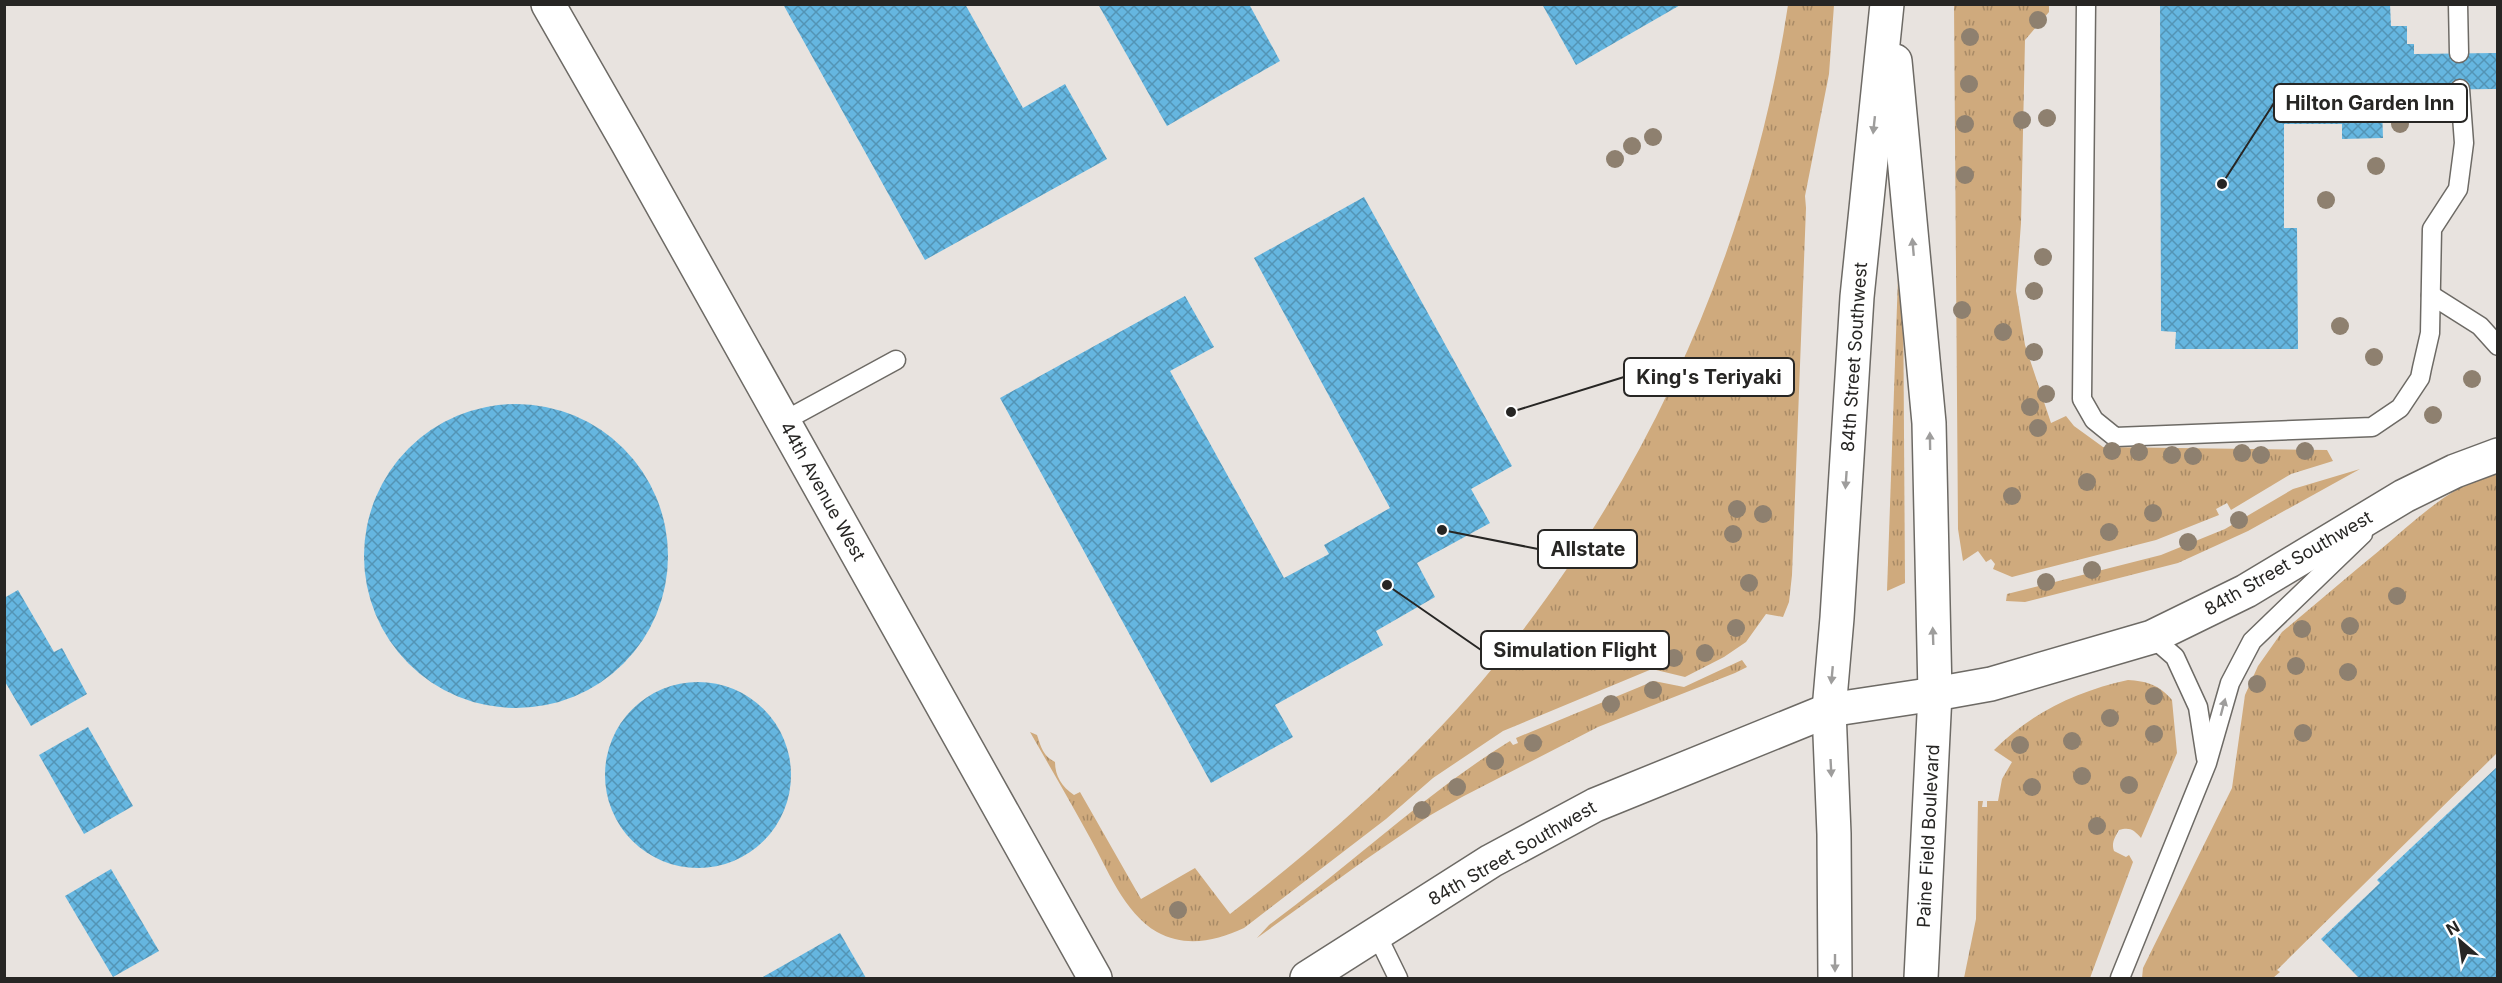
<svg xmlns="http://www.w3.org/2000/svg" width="2502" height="983" font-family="Inter,sans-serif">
	<defs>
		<pattern id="grass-tufts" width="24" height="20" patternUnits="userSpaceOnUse" patternTransform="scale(1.5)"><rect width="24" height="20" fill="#cfaa7d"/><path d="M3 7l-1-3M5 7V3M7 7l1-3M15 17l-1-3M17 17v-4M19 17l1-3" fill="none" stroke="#a88a66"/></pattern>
		<pattern id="building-cross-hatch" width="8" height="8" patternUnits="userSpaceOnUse" patternTransform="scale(1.5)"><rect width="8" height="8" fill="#65b6e0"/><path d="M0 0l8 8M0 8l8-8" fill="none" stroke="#5394b5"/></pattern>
	</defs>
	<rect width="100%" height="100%" fill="#e8e3df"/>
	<!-- grass -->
	<g fill="url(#grass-tufts)">
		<path d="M1788,5H1834L1829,74L1805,196L1806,208L1792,575L1789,602L1783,617L1766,614L1746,642L1724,657L1685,677L1652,669L1503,731L1433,778L1386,819L1244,928C1216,941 1186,948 1157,932C1124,913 1107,868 1089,836C1070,801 1050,767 1030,732L1037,735C1041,747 1043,756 1055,762C1055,776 1062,787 1074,795L1080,792L1141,899L1195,868L1230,914C1329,837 1426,752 1505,653C1653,467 1753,240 1788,5Z"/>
		<path d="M1954,5H2049V12L2025,40L2021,223L2016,291L2025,345L2051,423L2066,416L2074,426L2103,447L2327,450L2333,461L2291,474L2231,510L2227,503L2216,509L2219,515L2156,540L2012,577L1993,569L1995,564L1991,559L1986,562L1978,551L1963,561L1958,529Z"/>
		<path d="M1901,274L1903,282L1905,583L1887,591L1898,277Z"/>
		<path d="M2360,469L2248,531L2178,563L2025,602L2006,601L2007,594L2161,555L2225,529L2293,489Z"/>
		<path d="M2497,473V753L2277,970L2280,972L2273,978H2142L2143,968L2232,788L2245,695L2258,666L2282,632C2315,605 2347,577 2380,550C2416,520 2451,484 2497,473Z"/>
		<path d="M1742,660L1747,667L1735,673L1598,727L1462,797L1429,816L1365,860L1257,938L1269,925C1351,865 1424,794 1510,741L1513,745L1518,743L1516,738L1654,681L1684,687Z"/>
		<path d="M2128,680C2146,681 2160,685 2172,700L2177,753L2141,838C2134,830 2130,827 2119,830C2115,837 2111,843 2114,851L2126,857L2129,855L2133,862L2090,978H1964L1976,919L1978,801H1983L1982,807H1987V801H1998L2002,779L2012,762L1994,750C2031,713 2077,691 2128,680Z"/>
	</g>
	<!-- building -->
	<g fill="url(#building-cross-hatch)">
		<path d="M783,4H965L1023,108L1065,84L1107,159L925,260Z"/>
		<path d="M1098,4H1249L1280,61L1167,126Z"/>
		<path d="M1542,4H1682L1576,65Z"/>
		<path d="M2160,4H2390L2391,26H2407V44H2414V54L2496,53V89L2410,90V95H2402V107L2382,108L2383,138L2342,139V124H2284V228H2297L2298,349H2175L2176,332L2161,331Z"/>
		<path d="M1364,197L1512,466L1471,489L1490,523L1417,563L1435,597L1376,631L1383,645L1275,705L1293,737L1211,783L1000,398L1185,296L1214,347L1170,371L1284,578L1329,554L1324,545L1390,508L1254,258Z"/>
		<circle cx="516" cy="556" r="152"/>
		<path d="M18,590L54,652L62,648L87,694L31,726L4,680V598Z"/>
		<circle cx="698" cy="775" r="93"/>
		<path d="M88,727L133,806L84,834L39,755Z"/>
		<path d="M2498,766V978H2359L2321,939L2380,883L2377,880Z"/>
		<path d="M111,869L159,951L113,977L65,896Z"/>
		<path d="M840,933L866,978H761Z"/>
	</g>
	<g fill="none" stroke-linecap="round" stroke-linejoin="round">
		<defs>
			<g id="service">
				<path d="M2086,4L2082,399L2094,420L2115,437L2372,427L2400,408L2420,378L2422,368L2430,333L2432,229L2458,189L2464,143L2460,89"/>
				<path d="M2458,4L2459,53"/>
				<path d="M2431,295L2480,326L2498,346"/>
				<path d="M784,421L896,360"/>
				<path d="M2152,637L2175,657L2198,707L2206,758"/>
				<path d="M1376,933L1398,978"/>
				<path d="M2120,978L2207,763L2230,683L2252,641L2363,534"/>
			</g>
			<path id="minor" d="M1935,694L1991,684L2152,637L2246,591L2404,496L2455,471L2498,455"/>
			<path id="tertiary" d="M548,4L627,142L1095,978"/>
			<path id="primary" d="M1307,978L1491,861L1595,805L1829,710L1935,694"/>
			<g id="trunk">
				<path d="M1895,61L1929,423L1935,694L1921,978"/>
				<path d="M1835,978L1834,834L1829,710L1837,618L1857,297L1887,4"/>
			</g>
		</defs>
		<!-- service casing -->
		<use href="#service" stroke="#6d6a65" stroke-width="21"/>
		<!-- minor casing -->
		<use href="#minor" stroke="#6d6a65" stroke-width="36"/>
		<!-- tertiary casing -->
		<use href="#tertiary" stroke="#6d6a65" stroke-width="36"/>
		<!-- primary casing -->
		<use href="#primary" stroke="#6d6a65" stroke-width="36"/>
		<!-- trunk casing -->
		<use href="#trunk" stroke="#6d6a65" stroke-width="36"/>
		<!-- service -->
		<use href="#service" stroke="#fff" stroke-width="18"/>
		<!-- minor -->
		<use href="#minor" stroke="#fff" stroke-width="33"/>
		<!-- tertiary -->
		<use href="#tertiary" stroke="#fff" stroke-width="33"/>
		<!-- primary -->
		<use href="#primary" stroke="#fff" stroke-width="33"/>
		<!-- trunk -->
		<use href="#trunk" stroke="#fff" stroke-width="33"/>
	</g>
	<!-- trees -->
	<g fill="#8e806f">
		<circle cx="2038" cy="20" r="9"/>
		<circle cx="1970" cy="37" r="9"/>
		<circle cx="1969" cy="84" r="9"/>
		<circle cx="2047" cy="118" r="9"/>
		<circle cx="2022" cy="120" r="9"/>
		<circle cx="1965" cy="124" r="9"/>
		<circle cx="2400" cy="124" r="9"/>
		<circle cx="1653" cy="137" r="9"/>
		<circle cx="1632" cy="146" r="9"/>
		<circle cx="1615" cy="159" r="9"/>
		<circle cx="2376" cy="166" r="9"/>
		<circle cx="1965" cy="175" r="9"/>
		<circle cx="2326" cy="200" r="9"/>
		<circle cx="2043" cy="257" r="9"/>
		<circle cx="2034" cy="291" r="9"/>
		<circle cx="1962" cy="310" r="9"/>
		<circle cx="2340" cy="326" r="9"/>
		<circle cx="2003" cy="332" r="9"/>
		<circle cx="2034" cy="352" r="9"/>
		<circle cx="2374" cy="357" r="9"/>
		<circle cx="2472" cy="379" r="9"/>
		<circle cx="2046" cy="394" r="9"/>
		<circle cx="2030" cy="407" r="9"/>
		<circle cx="2433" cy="415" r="9"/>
		<circle cx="2038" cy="428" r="9"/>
		<circle cx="2112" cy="451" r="9"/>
		<circle cx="2305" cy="451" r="9"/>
		<circle cx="2139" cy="452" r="9"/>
		<circle cx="2242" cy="453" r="9"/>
		<circle cx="2172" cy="455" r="9"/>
		<circle cx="2261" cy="455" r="9"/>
		<circle cx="2193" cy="456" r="9"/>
		<circle cx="2087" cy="482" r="9"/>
		<circle cx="2012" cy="496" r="9"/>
		<circle cx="1737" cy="509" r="9"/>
		<circle cx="2153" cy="513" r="9"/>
		<circle cx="1763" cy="514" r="9"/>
		<circle cx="2239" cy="520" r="9"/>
		<circle cx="2109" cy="532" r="9"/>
		<circle cx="1733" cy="534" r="9"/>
		<circle cx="2188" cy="542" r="9"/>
		<circle cx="2092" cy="570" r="9"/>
		<circle cx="2046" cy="582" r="9"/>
		<circle cx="1749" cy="583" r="9"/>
		<circle cx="2397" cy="596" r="9"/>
		<circle cx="2350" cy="626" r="9"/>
		<circle cx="1736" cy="628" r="9"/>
		<circle cx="2302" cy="629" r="9"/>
		<circle cx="1705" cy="653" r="9"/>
		<circle cx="1674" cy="658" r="9"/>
		<circle cx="2296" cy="666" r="9"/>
		<circle cx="2348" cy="672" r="9"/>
		<circle cx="2257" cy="684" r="9"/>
		<circle cx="1653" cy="690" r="9"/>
		<circle cx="2154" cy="696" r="9"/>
		<circle cx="1611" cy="704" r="9"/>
		<circle cx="2110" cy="718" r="9"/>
		<circle cx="2303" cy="733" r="9"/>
		<circle cx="2154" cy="734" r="9"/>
		<circle cx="2072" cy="741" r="9"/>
		<circle cx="1533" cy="743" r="9"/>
		<circle cx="2020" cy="745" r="9"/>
		<circle cx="1495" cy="761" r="9"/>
		<circle cx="2082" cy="776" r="9"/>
		<circle cx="2129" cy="785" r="9"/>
		<circle cx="1457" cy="787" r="9"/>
		<circle cx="2032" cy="787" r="9"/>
		<circle cx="1422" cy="810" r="9"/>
		<circle cx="2097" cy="826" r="9"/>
		<circle cx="1178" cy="910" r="9"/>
	</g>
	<!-- one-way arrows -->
	<defs><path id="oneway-solid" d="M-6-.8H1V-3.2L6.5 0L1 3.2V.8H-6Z" transform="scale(1.5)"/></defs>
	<g fill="#9e9d9c">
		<use href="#oneway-solid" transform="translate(1874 125) rotate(96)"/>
		<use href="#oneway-solid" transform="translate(1913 247) rotate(-95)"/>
		<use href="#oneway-solid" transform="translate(1930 441) rotate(-91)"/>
		<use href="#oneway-solid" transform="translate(1846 480) rotate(94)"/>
		<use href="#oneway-solid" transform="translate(1933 636) rotate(-92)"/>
		<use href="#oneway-solid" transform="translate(1832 675) rotate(95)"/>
		<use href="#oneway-solid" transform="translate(2223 707) rotate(-75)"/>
		<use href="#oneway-solid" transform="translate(1831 768) rotate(87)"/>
		<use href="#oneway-solid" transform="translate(1835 963) rotate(90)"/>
	</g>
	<g text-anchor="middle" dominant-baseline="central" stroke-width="4.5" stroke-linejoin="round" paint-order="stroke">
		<!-- street labels -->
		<g font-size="18" fill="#272624" stroke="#fff">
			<text transform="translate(1854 357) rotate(-86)">84th Street Southwest</text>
			<text transform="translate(823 491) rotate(61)">44th Avenue West</text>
			<text transform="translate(2288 563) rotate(-30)">84th Street Southwest</text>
			<text transform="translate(1928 836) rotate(-87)">Paine Field Boulevard</text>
			<text transform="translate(1512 853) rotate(-30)">84th Street Southwest</text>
		</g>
	</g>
	<!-- callouts -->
	<path fill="none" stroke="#272624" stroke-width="2" d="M2222 184L2274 103M1511 412L1624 377M1442 530L1538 549M1387 585L1481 650"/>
	<g fill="#272624" stroke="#fff" stroke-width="2">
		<circle cx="2222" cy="184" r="6"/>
		<circle cx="1511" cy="412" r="6"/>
		<circle cx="1442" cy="530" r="6"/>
		<circle cx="1387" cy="585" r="6"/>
	</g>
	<g fill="#fff" stroke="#272624" stroke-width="2">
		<rect x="2274" y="84" width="193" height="38" rx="6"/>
		<rect x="1624" y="358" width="170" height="38" rx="6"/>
		<rect x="1538" y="530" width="99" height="38" rx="6"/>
		<rect x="1481" y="631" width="188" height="38" rx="6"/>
	</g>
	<g font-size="20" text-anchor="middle" font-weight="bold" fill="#272624">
		<text x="2370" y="110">Hilton Garden Inn</text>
		<text x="1709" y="384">King's Teriyaki</text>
		<text x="1588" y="556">Allstate</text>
		<text x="1575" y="657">Simulation Flight</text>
	</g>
	<!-- border -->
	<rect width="2502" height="983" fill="none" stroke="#272624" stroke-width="12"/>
	<!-- north arrow -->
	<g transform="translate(2460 941) rotate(331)" stroke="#ffffff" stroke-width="4.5" paint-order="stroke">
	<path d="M0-4.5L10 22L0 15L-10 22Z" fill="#272624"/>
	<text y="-9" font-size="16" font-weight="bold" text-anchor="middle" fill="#272624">N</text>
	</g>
</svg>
